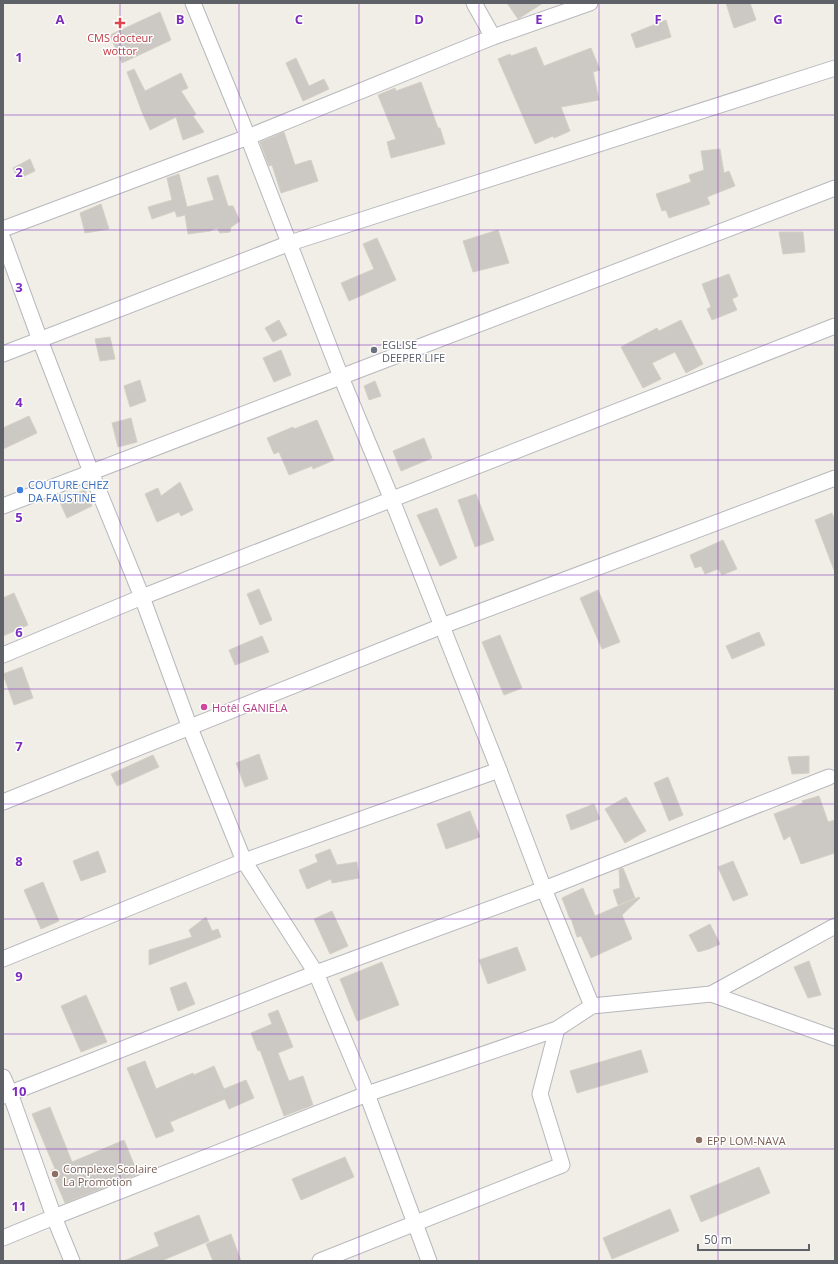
<svg xmlns="http://www.w3.org/2000/svg" width="838" height="1264" font-family="'Open Sans',sans-serif">
	<rect width="100%" height="100%" fill="#f0eee6"/>
	<!-- building -->
	<g fill="#ccc8c3" stroke="#d5d0c4">
		<path d="M507,3H543L518,19Z"/>
		<path d="M726,3H750L756,20L734,28Z"/>
		<path d="M160,12L171,40L122,63L110,35Z"/>
		<path d="M666,20L671,37L636,48L631,34Z"/>
		<path d="M536,47L544,66L591,48L600,70L593,72L599,100L561,107L570,131L554,138L553,136L535,144L498,59L510,54L511,56Z"/>
		<path d="M296,58L309,86L324,79L329,89L303,101L286,63Z"/>
		<path d="M134,69L145,91L181,73L188,88L181,91L196,114L193,116L204,132L183,140L176,117L150,130L142,112L127,72Z"/>
		<path d="M421,82L438,128H440L445,144L391,158L387,142L396,139L378,95L395,88L396,91Z"/>
		<path d="M284,132L295,165L311,160L318,181L281,193L272,165L269,166L260,142Z"/>
		<path d="M720,149L724,173L729,171L735,186L707,197L710,204L669,218L666,210L662,211L656,194L691,182L689,175L704,170L701,151Z"/>
		<path d="M30,159L35,171L18,179L13,168Z"/>
		<path d="M179,174L187,207L214,200L207,178L218,175L228,206H233L240,221L231,227L230,232L220,233L217,228L210,231L188,234L185,215L177,217L175,211L152,219L148,207L172,200L167,178Z"/>
		<path d="M101,204L109,229L85,233L80,213Z"/>
		<path d="M498,230L509,263L473,272L463,241Z"/>
		<path d="M779,232H803L805,252L783,254Z"/>
		<path d="M377,238L396,280L349,301L341,283L374,269L363,244Z"/>
		<path d="M729,274L738,296L732,299L737,310L712,320L707,309L711,307L702,284Z"/>
		<path d="M279,320L287,335L273,342L265,328Z"/>
		<path d="M681,320L703,364L686,373L675,352L652,363L661,379L643,388L621,347L657,328L659,331Z"/>
		<path d="M110,337L115,359L100,361L95,339Z"/>
		<path d="M281,350L291,375L274,382L263,358Z"/>
		<path d="M140,380L146,401L130,407L124,386Z"/>
		<path d="M375,381L381,396L369,400L364,386Z"/>
		<path d="M29,416L37,433L3,449V428Z"/>
		<path d="M131,418L137,442L118,447L112,423Z"/>
		<path d="M317,420L334,460L313,469L312,466L289,475L279,452L274,454L267,438L293,427L294,429Z"/>
		<path d="M424,438L432,458L401,471L393,451Z"/>
		<path d="M180,482L193,510L181,516L179,512L157,522L145,494L158,488L161,496Z"/>
		<path d="M85,490L92,506L67,518L59,500Z"/>
		<path d="M476,494L494,540L475,547L458,500Z"/>
		<path d="M437,508L457,558L440,566L417,515Z"/>
		<path d="M832,513L835,521L834,570L815,520Z"/>
		<path d="M723,540L737,569L722,575L718,569L705,574L701,566L695,568L690,555Z"/>
		<path d="M259,589L272,620L260,625L247,594Z"/>
		<path d="M598,590L620,642L602,649L580,598Z"/>
		<path d="M14,593L28,625L3,636V598Z"/>
		<path d="M759,632L765,645L732,659L726,646Z"/>
		<path d="M500,635L522,688L504,695L482,642Z"/>
		<path d="M262,636L269,652L235,665L229,650Z"/>
		<path d="M22,667L33,698L14,705L3,674Z"/>
		<path d="M259,754L268,779L245,787L236,763Z"/>
		<path d="M153,755L159,767L117,786L111,774Z"/>
		<path d="M809,756V773L792,774L788,757Z"/>
		<path d="M668,777L683,815L669,821L654,783Z"/>
		<path d="M819,796L828,822L835,820V853L801,864L790,836L784,840L774,814L803,803L802,801Z"/>
		<path d="M626,797L646,831L625,843L605,809Z"/>
		<path d="M594,804L600,819L571,830L566,815Z"/>
		<path d="M470,811L480,837L446,849L437,824Z"/>
		<path d="M330,849L337,865L357,862L359,878L332,883L331,879L307,889L299,870L318,862L315,855Z"/>
		<path d="M98,851L106,872L81,881L73,861Z"/>
		<path d="M733,861L748,895L733,901L718,867Z"/>
		<path d="M623,868L635,898L618,905L613,890L620,888L619,869Z"/>
		<path d="M43,882L59,921L41,929L24,890Z"/>
		<path d="M583,888L595,916L639,897L640,898L622,915L632,939L591,958L581,936L577,937L571,918L570,919L562,898Z"/>
		<path d="M332,911L348,946L330,954L314,919Z"/>
		<path d="M206,917L212,931L218,929L221,937L149,965V950L192,937L189,930Z"/>
		<path d="M710,924L720,944L709,949L698,952L689,935Z"/>
		<path d="M517,947L526,970L488,984L479,960Z"/>
		<path d="M809,961L821,995L808,998L794,967Z"/>
		<path d="M382,962L399,1005L357,1021L340,979Z"/>
		<path d="M186,982L195,1004L178,1011L170,988Z"/>
		<path d="M86,995L107,1042L81,1052L61,1006Z"/>
		<path d="M278,1010L293,1047L278,1053L289,1081L303,1076L313,1105L284,1116L260,1050L258,1051L251,1033L272,1024L268,1014Z"/>
		<path d="M641,1050L648,1072L577,1093L570,1071Z"/>
		<path d="M145,1061L156,1089L193,1073L194,1075L214,1066L224,1089L246,1080L254,1098L229,1109L225,1099L170,1122L174,1131L156,1138L127,1068Z"/>
		<path d="M50,1107L72,1162L124,1140L138,1174L65,1203L51,1170L55,1169L32,1114Z"/>
		<path d="M345,1157L354,1177L301,1200L292,1179Z"/>
		<path d="M759,1167L770,1193L701,1222L690,1196Z"/>
		<path d="M670,1209L679,1231L612,1259L603,1238Z"/>
		<path d="M199,1215L209,1241L161,1261H124L159,1246L154,1233Z"/>
		<path d="M231,1234L241,1261H213L206,1244Z"/>
	</g>
	<g fill="none" stroke-linecap="round" stroke-linejoin="round">
		<defs>
			<g id="street">
				<path d="M193,3L248,137L341,377L392,500L499,770L544,889L592,1006"/>
				<path d="M474,3L493,37"/>
				<path d="M3,229L248,137L493,37L590,3"/>
				<path d="M3,239L40,340L91,472L142,597L190,728L244,861L316,973L367,1094L429,1261"/>
				<path d="M3,354L290,243L835,68"/>
				<path d="M3,506L835,188"/>
				<path d="M3,655L142,597L835,326"/>
				<path d="M3,802L442,626L835,478"/>
				<path d="M3,959L244,861L499,770"/>
				<path d="M711,994L835,926"/>
				<path d="M3,1077L10,1093L54,1217L3,1238"/>
				<path d="M3,1096L316,973L544,889L829,777"/>
				<path d="M72,1261L54,1217L367,1094L557,1029L592,1006L711,994L835,1038"/>
				<path d="M320,1261L562,1165L540,1094L557,1029"/>
			</g>
		</defs>
		<!-- street casing -->
		<use href="#street" stroke="#b7b8bd" stroke-width="17"/>
		<!-- street -->
		<use href="#street" stroke="#fff" stroke-width="15"/>
	</g>
	<!-- grid -->
	<path fill="none" stroke="#7b2cbf" stroke-width="1" stroke-opacity="0.55" d="M120,3V1261M239,3V1261M359,3V1261M479,3V1261M599,3V1261M718,3V1261M3,115H835M3,230H835M3,345H835M3,460H835M3,575H835M3,689H835M3,804H835M3,919H835M3,1034H835M3,1149H835"/>
	<!-- markers -->
	<path fill="#e0444e" stroke="#fff" stroke-width="1.5" d="M118 17h4v4h4v4h-4v4h-4v-4h-4v-4h4z"/>
	<circle fill="#6b7280" stroke="#fff" stroke-width="1.5" cx="374" cy="350" r="4"/>
	<circle fill="#3f7fe0" stroke="#fff" stroke-width="1.5" cx="20" cy="490" r="4"/>
	<circle fill="#d1479c" stroke="#fff" stroke-width="1.5" cx="204" cy="707" r="4"/>
	<g fill="#8d6e63" stroke="#fff" stroke-width="1.5">
		<circle cx="699" cy="1140" r="4"/>
		<circle cx="55" cy="1174" r="4"/>
	</g>
	<g text-anchor="middle" dominant-baseline="central" stroke-width="3" stroke-linejoin="round" paint-order="stroke">
		<!-- health labels -->
		<g font-size="11" fill="#be3a42" stroke="#fff">
			<text x="120" y="37">CMS docteur<tspan x="120" dy="13">wottor</tspan></text>
		</g>
		<!-- worship labels -->
		<g font-size="11" fill="#5b616d" stroke="#fff" text-anchor="start">
			<text x="382" y="344">EGLISE<tspan x="382" dy="13">DEEPER LIFE</tspan></text>
		</g>
		<!-- shop labels -->
		<g font-size="11" fill="#366cbe" stroke="#fff" text-anchor="start">
			<text x="28" y="484">COUTURE CHEZ<tspan x="28" dy="13">DA FAUSTINE</tspan></text>
		</g>
		<!-- hotel labels -->
		<g font-size="11" fill="#b23c85" stroke="#fff" text-anchor="start">
			<text x="212" y="707">Hotêl GANIELA</text>
		</g>
		<!-- education labels -->
		<g font-size="11" fill="#785e54" stroke="#fff" text-anchor="start">
			<text x="707" y="1140">EPP LOM-NAVA</text>
			<text x="63" y="1168">Complexe Scolaire<tspan x="63" dy="13">La Promotion</tspan></text>
		</g>
	</g>
	<g font-size="13" text-anchor="middle" font-weight="bold" fill="#7b2cbf" stroke="#fff" stroke-width="3" stroke-linejoin="round" paint-order="stroke">
		<text x="60" y="24">A</text>
		<text x="180" y="24">B</text>
		<text x="299" y="24">C</text>
		<text x="419" y="24">D</text>
		<text x="539" y="24">E</text>
		<text x="658" y="24">F</text>
		<text x="778" y="24">G</text>
		<text x="19" y="62">1</text>
		<text x="19" y="177">2</text>
		<text x="19" y="292">3</text>
		<text x="19" y="407">4</text>
		<text x="19" y="522">5</text>
		<text x="19" y="637">6</text>
		<text x="19" y="751">7</text>
		<text x="19" y="866">8</text>
		<text x="19" y="981">9</text>
		<text x="19" y="1096">10</text>
		<text x="19" y="1211">11</text>
	</g>
	<!-- border -->
	<rect width="838" height="1264" fill="none" stroke="#5e6167" stroke-width="8"/>
	<!-- scale -->
	<path d="M698 1244v6h111v-6" fill="none" stroke="#5e6167" stroke-width="2"/>
	<text x="704" y="1244" font-size="12" fill="#5e6167" stroke="#ffffff" stroke-width="3" paint-order="stroke">50 m</text>
</svg>
